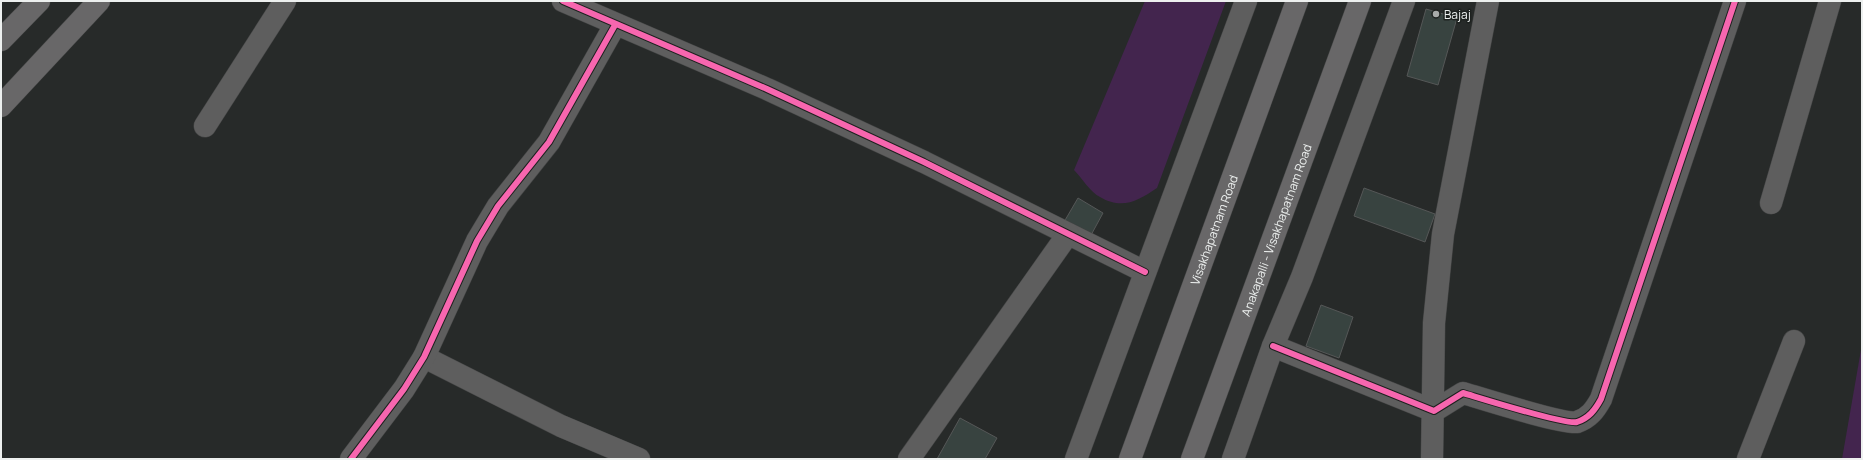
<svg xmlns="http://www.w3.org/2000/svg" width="1863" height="460" font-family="Manrope,sans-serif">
	<rect width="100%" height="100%" fill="#272a29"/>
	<!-- green -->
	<g fill="#43254e">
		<path d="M1145,1H1226L1157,188C1138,201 1122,210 1100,197C1091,193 1081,177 1074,170Z"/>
		<path d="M1862,344V459H1842Z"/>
	</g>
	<!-- building -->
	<g fill="#384340" stroke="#555757">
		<path d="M1426,9L1457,18L1438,85L1407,76Z"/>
		<path d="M1364,188L1435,214L1425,242L1354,216Z"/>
		<path d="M1078,198L1103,213L1090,237L1064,222Z"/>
		<path d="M1321,305L1353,317L1339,358L1306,346Z"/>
		<path d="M960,418L997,438L985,459H937Z"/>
	</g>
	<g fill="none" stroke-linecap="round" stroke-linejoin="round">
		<defs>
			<g id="minor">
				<path d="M563,1L767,89L924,162L1145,272"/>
				<path d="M205,126L285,1"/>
				<path d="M1771,203L1830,1"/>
				<path d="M1273,346L1434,411L1463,393C1480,398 1565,425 1577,422C1589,418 1595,410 1601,399L1735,1"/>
				<path d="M424,357L561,426L639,459"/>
				<path d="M351,459L404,389L424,357L477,241L498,206L549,142L615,25"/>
				<path d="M909,459L1068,234"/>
				<path d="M1076,459L1246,1"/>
				<path d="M1233,459L1273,346L1302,277L1404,1"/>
				<path d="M1432,459L1434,323L1443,234L1488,1"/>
				<path d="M1748,459L1794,341"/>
			</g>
			<g id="major">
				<path d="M1,40L39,1"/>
				<path d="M1,106L99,1"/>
				<path id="s1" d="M1130,459L1297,1"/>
				<path id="s2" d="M1192,459L1360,1"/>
			</g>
		</defs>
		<!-- minor casing -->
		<use href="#minor" stroke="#444545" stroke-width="23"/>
		<!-- major casing -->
		<use href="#major" stroke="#444545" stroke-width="23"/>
		<!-- minor -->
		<use href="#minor" stroke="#5e5e5e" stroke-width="22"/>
		<!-- major -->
		<use href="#major" stroke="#686768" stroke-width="22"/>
		<defs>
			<g id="cycleway">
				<path d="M563,1L767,89L924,162L1145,272"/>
				<path d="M1273,346L1434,411L1463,393C1480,398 1565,425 1577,422C1589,418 1595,410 1601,399L1735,1"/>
				<path d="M351,459L404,389L424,357L477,241L498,206L549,142L615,25"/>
			</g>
		</defs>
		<!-- cycleway casing -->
		<use href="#cycleway" stroke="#1d211f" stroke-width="8"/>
		<!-- cycleway -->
		<use href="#cycleway" stroke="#f766af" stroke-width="6"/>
	</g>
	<!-- markers -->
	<circle fill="#a8abaa" stroke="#1d211f" stroke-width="1.5" cx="1436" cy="14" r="4"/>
	<g text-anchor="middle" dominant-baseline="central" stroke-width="3" stroke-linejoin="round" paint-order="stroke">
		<!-- poi labels -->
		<g font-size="12" fill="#edf0ef" stroke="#1d211f" text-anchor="start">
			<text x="1444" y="14">Bajaj</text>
		</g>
		<!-- street labels -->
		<g font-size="12" fill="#edf0ef" stroke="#1d211f">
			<text stroke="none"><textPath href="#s1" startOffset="244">Visakhapatnam Road</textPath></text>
			<text stroke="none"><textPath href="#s2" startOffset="244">Anakapalli - Visakhapatnam Road</textPath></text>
		</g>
	</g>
	<!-- border -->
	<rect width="1863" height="460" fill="none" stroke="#edf0ef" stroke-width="4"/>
</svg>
